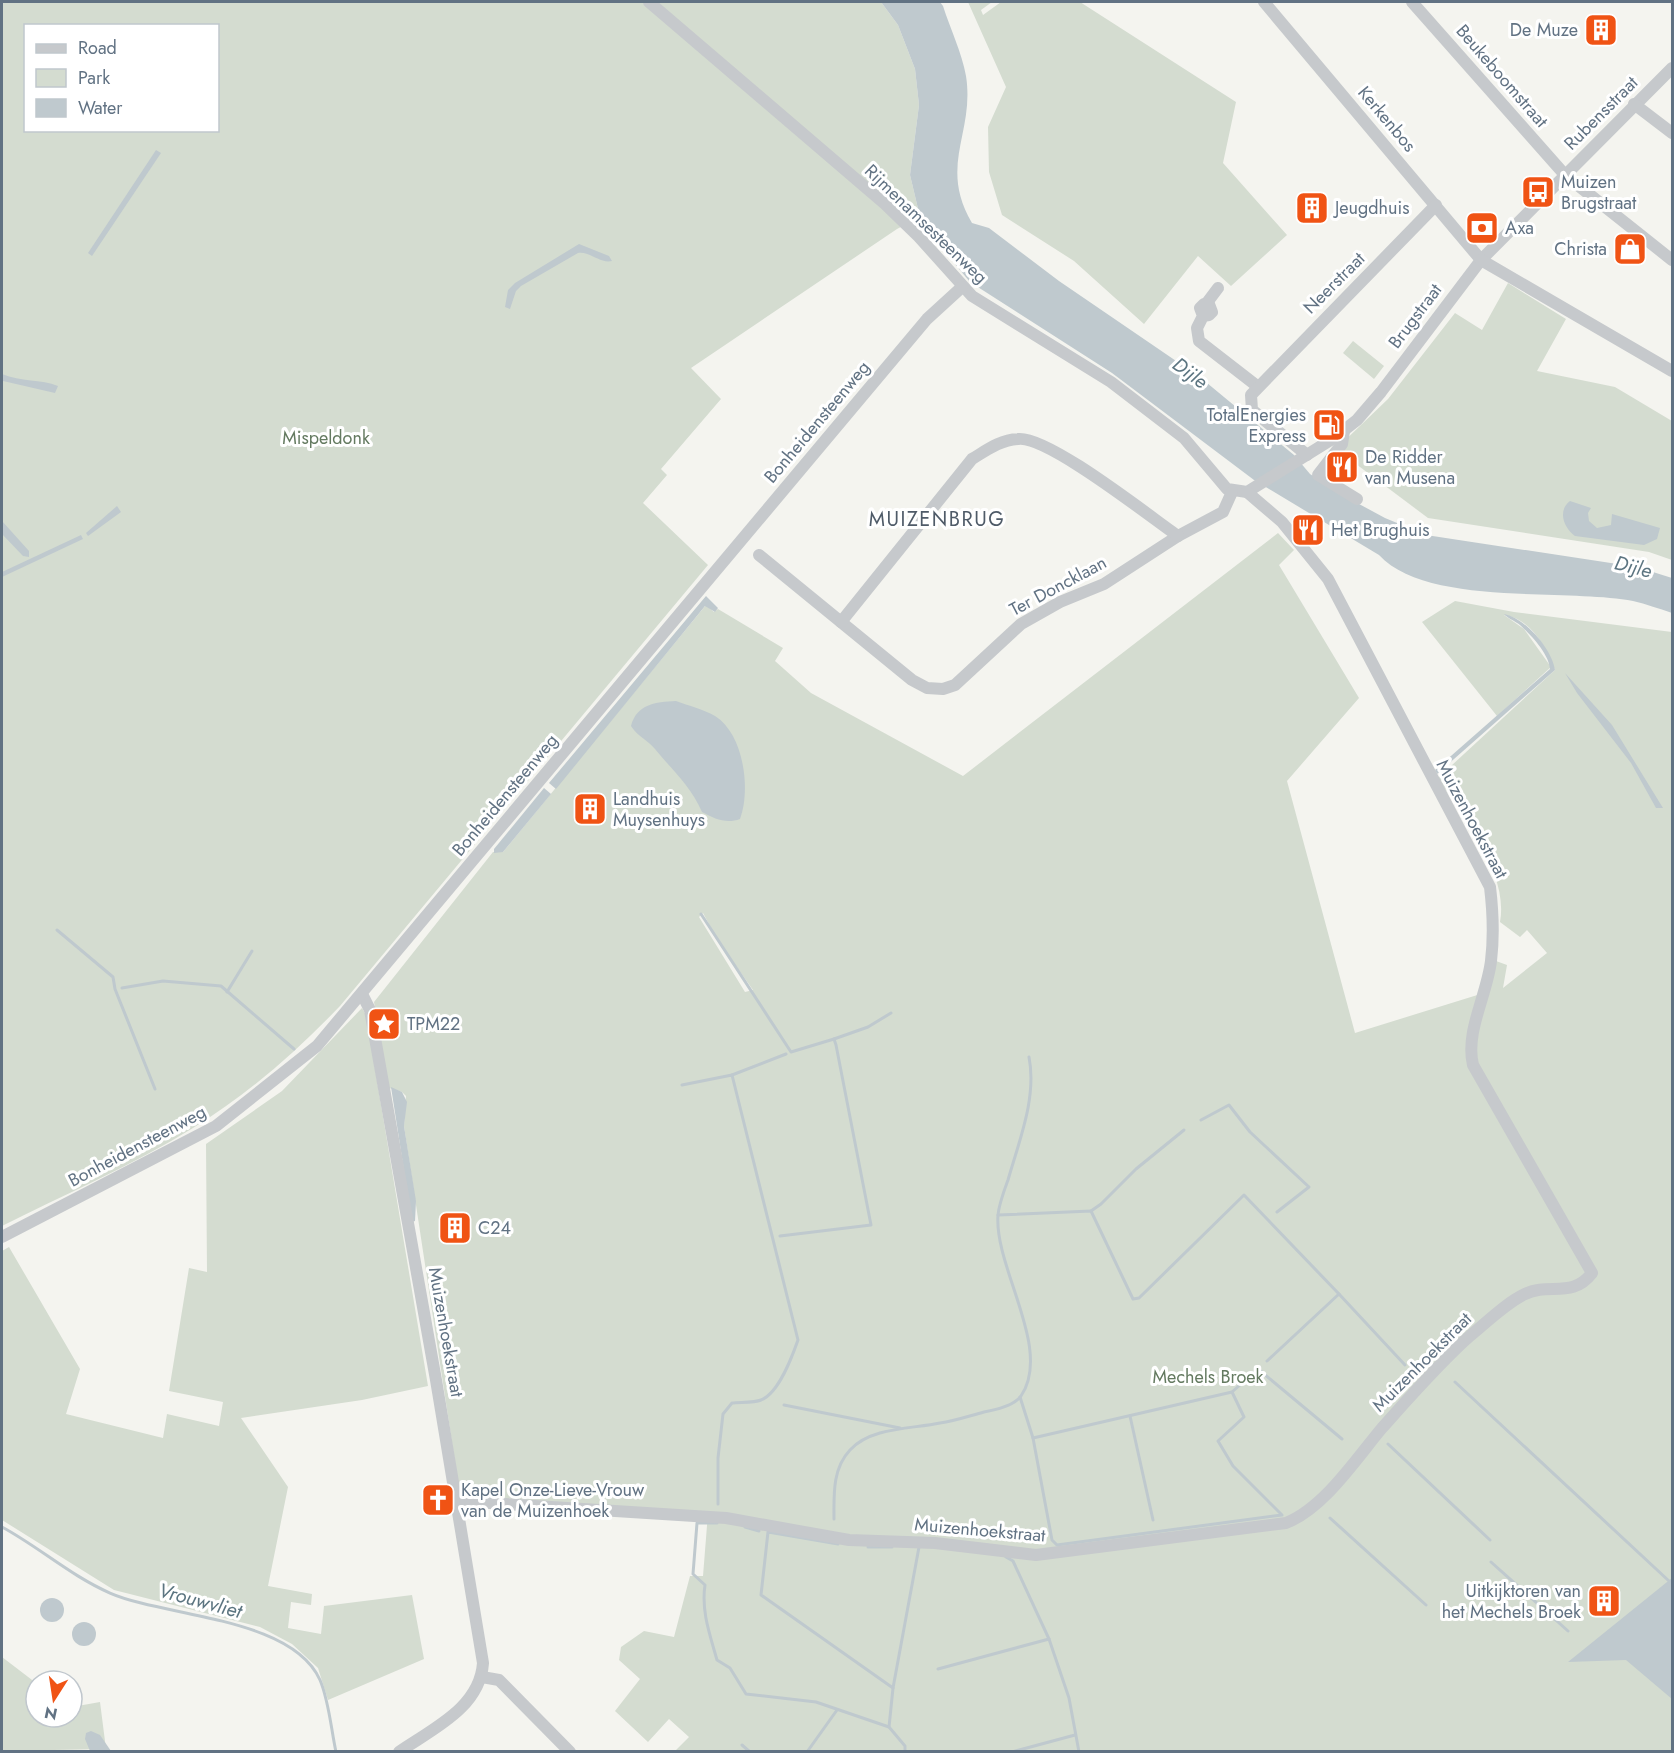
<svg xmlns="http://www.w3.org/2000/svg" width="1674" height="1753" font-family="Jost,sans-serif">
	<rect width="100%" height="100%" fill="#f4f4ef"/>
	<!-- green -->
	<g fill="#d4dcd0" fill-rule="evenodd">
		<path d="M2,2H881L898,25L915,69L919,105L910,175L920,217L897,229L691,368L721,399L661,469L667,475L643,503L708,565L340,1006C295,1053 248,1094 193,1128C132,1166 65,1194 2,1226ZM26,26H218V130H26Z"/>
		<path d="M968,2H992L981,10L983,15L1001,2H1080L1236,102L1223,163L1287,235L1231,286L1198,256L1144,324L1074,261L1002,215L989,172L988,127L1006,87Z"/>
		<path d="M1508,283L1566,319L1537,371L1615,387L1672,421V560L1649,552L1428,518L1336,449L1388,399L1455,313L1482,330Z"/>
		<path d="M1353,341L1384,366L1374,379L1343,353Z"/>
		<path d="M1278,533L1294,550L1279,565L1359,698L1287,781L1355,1033L1487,992L1496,961L1507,965L1503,988L1547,953L1527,930L1520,937L1500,922C1509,873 1463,818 1438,778L1555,670C1547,648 1530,618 1504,615L1524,629L1551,667L1497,716L1422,622L1455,601L1514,612L1672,632V1751L674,1752L689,1737L669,1719L648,1742L615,1711L640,1679L619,1660L621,1647L644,1631L674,1637L690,1576H703L708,1513L460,1495L404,1126L406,1096L402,1092L389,1088L374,1002L493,852H503L706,605L714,612L718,609L783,648L775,661L811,693L963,776ZM703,913L717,939L753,990L745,992L699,917Z"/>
		<path d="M362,1008L366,1015L428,1386L362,1400L241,1418L288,1487L268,1586L312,1594L311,1605L291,1602L288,1628L321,1634L324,1606L412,1595L424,1659L328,1700L318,1668L292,1644L260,1627L114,1590L2,1520V1251L9,1247L80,1369L66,1414L163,1438L167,1414L219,1426L223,1402L169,1391L189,1268L207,1272L206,1144L282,1091Z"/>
		<path d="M2,1657L36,1683V1717H72V1707L100,1702L106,1749L2,1751Z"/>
	</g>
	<!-- water -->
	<g fill="#bfc9ce">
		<path d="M881,2H940L943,6C950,28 962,53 966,76C975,133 938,165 972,223L989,228L1059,281L1201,378L1294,455L1310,474L1335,491L1385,518L1426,535L1637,567L1672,578V613C1660,609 1646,604 1633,601C1566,588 1427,607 1379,555L1254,480L1112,373L970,282L929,233L920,217L910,175L919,105L915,69L898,25Z"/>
		<path d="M156,150L161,153L92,256L88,253Z"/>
		<path d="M579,244L609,256L612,261C600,264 590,251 578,253L521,286L516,291L510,309L505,307L508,290L515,283Z"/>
		<path d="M2,374C21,382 41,379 58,386L55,393L3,381Z"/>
		<path d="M1570,501L1591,508L1588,513L1589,521L1597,528L1611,525L1612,514L1660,528L1657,539L1644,545L1575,536C1564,528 1557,511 1570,501Z"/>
		<path d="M117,506L121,512L88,536L86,533Z"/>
		<path d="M2,521L29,551V557L23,556L2,534Z"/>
		<path d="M81,535L83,539L2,577V572Z"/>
		<path d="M706,596L718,608L715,612L705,606L556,789L549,783Z"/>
		<path d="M1504,614C1525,618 1552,649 1555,670L1437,774L1435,770L1550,669C1549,654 1531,635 1520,625C1515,621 1507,618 1504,614Z"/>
		<path d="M1565,673L1612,725L1663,808H1656L1631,763L1577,693Z"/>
		<path d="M676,701C689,706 703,709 715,716C744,734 751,790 740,819C726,824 715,819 702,812C691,786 671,769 655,749C648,740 638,737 631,726C637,704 655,702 676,701Z"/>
		<path d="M544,788L551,794L503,852L494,853V849Z"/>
		<path d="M391,1087L402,1092L407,1102L404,1126L416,1201L415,1221L412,1222Z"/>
		<path d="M1672,1578V1699L1626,1660L1568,1662Z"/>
		<circle cx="52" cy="1610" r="12"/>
		<circle cx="84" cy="1634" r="12"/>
		<path d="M91,1731L100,1735L111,1751H90L85,1739L86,1733Z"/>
	</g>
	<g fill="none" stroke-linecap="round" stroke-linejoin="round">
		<!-- stream -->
		<g stroke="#bfc9ce" stroke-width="3">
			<path d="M701,914L791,1052L834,1039L836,1045L871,1225L780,1236"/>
			<path d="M57,930L113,977L115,989L155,1089"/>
			<path d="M122,988L163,981L221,986L294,1049"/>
			<path d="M227,992L252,951"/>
			<path d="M834,1039L868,1027L891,1013"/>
			<path d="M732,1075L786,1054"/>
			<path d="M682,1085L732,1075L798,1340C792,1357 779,1393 761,1400C754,1403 740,1402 732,1403L723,1414L718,1458V1504"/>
			<path d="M1201,1120L1229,1105L1250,1132L1309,1187L1277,1212"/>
			<path d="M1091,1211L1101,1204L1136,1169L1184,1130"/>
			<path d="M998,1215L1091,1211L1133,1299L1139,1298L1244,1195L1339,1294"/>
			<path d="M1267,1361L1339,1294L1405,1365"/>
			<path d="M1455,1382L1669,1581"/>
			<path d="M1020,1397L1033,1438L1232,1392L1258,1369L1342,1439"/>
			<path d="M784,1405L900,1428"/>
			<path d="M1130,1416L1153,1520"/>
			<path d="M1033,1438L1052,1540L1057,1545L1282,1515L1233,1466L1218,1441L1244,1417L1232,1392"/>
			<path d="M1388,1444L1490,1540"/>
			<path d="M1330,1518L1426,1605"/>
			<path d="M834,1519C834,1496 832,1469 850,1450C871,1427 912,1429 940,1423C955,1421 969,1416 984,1412C995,1410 1014,1406 1021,1396C1053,1349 994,1268 998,1215C999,1204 1004,1191 1008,1180C1019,1141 1037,1098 1029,1057"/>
			<path d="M717,1523H697L693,1574L705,1585C701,1611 710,1635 717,1660L730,1668L746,1694L816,1702L889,1727L905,1746V1752"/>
			<path d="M2,1527C39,1547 71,1576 110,1593C165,1617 292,1617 320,1680C329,1701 331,1729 336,1752"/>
			<path d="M745,1527L759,1531"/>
			<path d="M838,1544L768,1532L761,1595L893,1688"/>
			<path d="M868,1547H892"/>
			<path d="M1006,1557L1013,1561L1049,1639L1069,1698L1079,1752"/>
			<path d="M1491,1562L1568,1631"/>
			<path d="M938,1669L1049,1639"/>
			<path d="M889,1727L893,1688L919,1547"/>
			<path d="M742,1745L750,1752"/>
			<path d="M807,1752L837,1710"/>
			<path d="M1012,1752L1075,1735"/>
		</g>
		<!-- minor -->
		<g stroke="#c6c9cc" stroke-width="12">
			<path d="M649,2L885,204L919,237L972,296L1111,382L1184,438L1227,489L1247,492L1334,438L1357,420L1381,392L1481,260L1672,68"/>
			<path d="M1264,2L1481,260"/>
			<path d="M1412,2L1565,175L1672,260"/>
			<path d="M1634,104L1672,133"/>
			<path d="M1481,260L1672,371"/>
			<path d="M1206,304L1218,288"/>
			<path d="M1203,316L1209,315L1212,312L1209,304H1204L1200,308L1203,316L1197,328L1199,341L1257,386"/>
			<path d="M1344,431L1342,444L1318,475L1357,499"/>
			<path d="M1307,455L1252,410L1251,395L1436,205"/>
			<path d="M759,555L912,680L927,688L943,689L955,685L1021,624L1060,602L1104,584L1178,536L1223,512L1232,492"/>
			<path d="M841,622L972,459C987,450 1000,440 1018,439C1047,435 1149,516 1178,536"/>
			<path d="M362,994L370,1010L436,1380L483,1663C480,1708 432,1729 399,1752"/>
			<path d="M2,1237L216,1126L317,1046L927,319L962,287"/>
			<path d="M457,1501L726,1518L849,1540L935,1543L1036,1555L1286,1523C1324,1508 1356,1459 1382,1428C1407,1400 1443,1359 1471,1335C1487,1322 1506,1303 1525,1294C1549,1282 1572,1299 1592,1273L1473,1065C1465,1032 1487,995 1491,961C1494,936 1493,912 1490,887L1328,579L1282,522L1247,492"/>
			<path d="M482,1677L499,1680L570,1752"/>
		</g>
	</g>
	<!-- icons -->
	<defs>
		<symbol id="building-square" viewBox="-11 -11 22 22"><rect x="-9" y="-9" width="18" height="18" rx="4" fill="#f05314" stroke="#fff"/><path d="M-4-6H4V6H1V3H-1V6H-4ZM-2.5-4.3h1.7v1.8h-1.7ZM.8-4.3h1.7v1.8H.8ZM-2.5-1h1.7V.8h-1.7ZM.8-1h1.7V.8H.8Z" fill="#fff"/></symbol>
		<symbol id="bus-square" viewBox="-11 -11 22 22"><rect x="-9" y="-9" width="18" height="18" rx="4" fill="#f05314" stroke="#fff"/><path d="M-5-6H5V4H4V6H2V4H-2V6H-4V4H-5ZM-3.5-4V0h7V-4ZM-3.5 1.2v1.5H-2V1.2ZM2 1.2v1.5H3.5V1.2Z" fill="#fff"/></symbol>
		<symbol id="bank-square" viewBox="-11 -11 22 22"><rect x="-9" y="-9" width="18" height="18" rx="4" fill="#f05314" stroke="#fff"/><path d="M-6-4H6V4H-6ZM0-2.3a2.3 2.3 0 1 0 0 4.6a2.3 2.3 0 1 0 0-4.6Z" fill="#fff"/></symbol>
		<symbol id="shop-square" viewBox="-11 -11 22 22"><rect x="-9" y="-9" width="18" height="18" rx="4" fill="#f05314" stroke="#fff"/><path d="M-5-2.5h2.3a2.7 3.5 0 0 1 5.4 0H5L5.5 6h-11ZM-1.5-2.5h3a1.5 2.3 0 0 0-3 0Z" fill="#fff"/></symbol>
		<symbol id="fuel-square" viewBox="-11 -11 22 22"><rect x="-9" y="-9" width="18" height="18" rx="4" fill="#f05314" stroke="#fff"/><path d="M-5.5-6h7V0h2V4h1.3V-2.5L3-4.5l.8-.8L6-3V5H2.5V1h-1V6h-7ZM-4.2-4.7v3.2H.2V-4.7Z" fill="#fff"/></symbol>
		<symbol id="restaurant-square" viewBox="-11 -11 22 22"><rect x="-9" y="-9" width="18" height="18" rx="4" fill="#f05314" stroke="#fff"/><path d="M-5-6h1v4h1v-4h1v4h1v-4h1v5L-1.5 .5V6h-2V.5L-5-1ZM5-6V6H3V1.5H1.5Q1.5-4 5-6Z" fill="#fff"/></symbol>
		<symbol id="sight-square" viewBox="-11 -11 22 22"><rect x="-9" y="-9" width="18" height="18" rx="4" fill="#f05314" stroke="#fff"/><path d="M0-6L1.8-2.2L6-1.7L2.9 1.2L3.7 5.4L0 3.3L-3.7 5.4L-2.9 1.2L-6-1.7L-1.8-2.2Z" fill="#fff"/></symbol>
		<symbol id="church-square" viewBox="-11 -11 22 22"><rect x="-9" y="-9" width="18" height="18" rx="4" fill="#f05314" stroke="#fff"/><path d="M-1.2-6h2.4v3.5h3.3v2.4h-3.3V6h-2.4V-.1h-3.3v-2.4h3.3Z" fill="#fff"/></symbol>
	</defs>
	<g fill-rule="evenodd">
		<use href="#building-square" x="1582" y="11" width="38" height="38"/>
		<use href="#bus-square" x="1519" y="173" width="38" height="38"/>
		<use href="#building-square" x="1293" y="189" width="38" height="38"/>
		<use href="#bank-square" x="1463" y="209" width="38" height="38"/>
		<use href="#shop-square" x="1611" y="230" width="38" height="38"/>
		<use href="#fuel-square" x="1310" y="406" width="38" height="38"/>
		<use href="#restaurant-square" x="1323" y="448" width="38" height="38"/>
		<use href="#restaurant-square" x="1289" y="511" width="38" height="38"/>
		<use href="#building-square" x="571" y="790" width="38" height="38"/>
		<use href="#sight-square" x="365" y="1005" width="38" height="38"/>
		<use href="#building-square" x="436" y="1209" width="38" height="38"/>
		<use href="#church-square" x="419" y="1481" width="38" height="38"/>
		<use href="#building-square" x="1585" y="1582" width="38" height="38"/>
	</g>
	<g text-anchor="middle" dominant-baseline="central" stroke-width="6" stroke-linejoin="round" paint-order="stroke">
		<!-- poi labels -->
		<g font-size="18" fill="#617283" stroke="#fff" text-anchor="start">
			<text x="1578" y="30" text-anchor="end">De Muze</text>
			<text x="1561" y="182">Muizen<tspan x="1561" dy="21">Brugstraat</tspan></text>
			<text x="1335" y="208">Jeugdhuis</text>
			<text x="1505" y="228">Axa</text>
			<text x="1607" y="249" text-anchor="end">Christa</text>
			<text x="1306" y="415" text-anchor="end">TotalEnergies<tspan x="1306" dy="21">Express</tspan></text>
			<text x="1365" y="457">De Ridder<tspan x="1365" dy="21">van Musena</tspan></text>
			<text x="1331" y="530">Het Brughuis</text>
			<text x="613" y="799">Landhuis<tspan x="613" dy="21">Muysenhuys</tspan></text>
			<text x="407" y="1024">TPM22</text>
			<text x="478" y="1228">C24</text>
			<text x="461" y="1490">Kapel Onze-Lieve-Vrouw<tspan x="461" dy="21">van de Muizenhoek</tspan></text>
			<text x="1581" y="1591" text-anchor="end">Uitkijktoren van<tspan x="1581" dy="21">het Mechels Broek</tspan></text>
		</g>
		<!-- street labels -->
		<g font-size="18" fill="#617283" stroke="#fff">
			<text transform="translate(1502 76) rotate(49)">Beukeboomstraat</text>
			<text transform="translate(1601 113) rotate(-45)">Rubensstraat</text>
			<text transform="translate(1387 119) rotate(50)">Kerkenbos</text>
			<text transform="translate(926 224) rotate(44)">Rijmenamsesteenweg</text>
			<text transform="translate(1334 283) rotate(-45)">Neerstraat</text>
			<text transform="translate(1415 316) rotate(-53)">Brugstraat</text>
			<text transform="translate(817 422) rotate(-50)">Bonheidensteenweg</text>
			<text transform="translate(1058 586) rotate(-28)">Ter Doncklaan</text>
			<text transform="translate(505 795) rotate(-50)">Bonheidensteenweg</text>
			<text transform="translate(1472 819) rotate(62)">Muizenhoekstraat</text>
			<text transform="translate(137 1146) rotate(-28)">Bonheidensteenweg</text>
			<text transform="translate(446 1332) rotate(80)">Muizenhoekstraat</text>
			<text transform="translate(1422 1362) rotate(-45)">Muizenhoekstraat</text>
			<text transform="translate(980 1530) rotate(5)">Muizenhoekstraat</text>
		</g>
		<!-- park labels -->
		<g font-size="18" fill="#647a60" stroke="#fff">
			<text x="326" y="438">Mispeldonk</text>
			<text x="1208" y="1377">Mechels Broek</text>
		</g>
		<!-- water labels -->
		<g font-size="20" font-style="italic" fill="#5c7581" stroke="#fff">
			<text transform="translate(1190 373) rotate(36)">Dijle</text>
			<text transform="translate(1633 567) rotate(14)">Dijle</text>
			<text transform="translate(200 1601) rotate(15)">Vrouwvliet</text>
		</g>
		<!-- neighbourhood labels -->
		<g font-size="20" letter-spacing="1.5" fill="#4f5b68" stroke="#fff">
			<text x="937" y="519">MUIZENBRUG</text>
		</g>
	</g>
	<!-- border -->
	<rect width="1674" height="1753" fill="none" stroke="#617283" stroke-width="6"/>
	<!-- legend -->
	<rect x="24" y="24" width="195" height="108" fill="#ffffff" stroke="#c0c7cd" stroke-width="1.5"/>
	<rect x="36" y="44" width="30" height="9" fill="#c6c9cc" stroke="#c0c7cd" stroke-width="1.5"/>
	<text x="78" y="54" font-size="18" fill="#617283">Road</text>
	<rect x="36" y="69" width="30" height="18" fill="#d4dcd0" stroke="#c0c7cd" stroke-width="1.5"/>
	<text x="78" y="84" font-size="18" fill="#617283">Park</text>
	<rect x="36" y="99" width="30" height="18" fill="#bfc9ce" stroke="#c0c7cd" stroke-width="1.5"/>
	<text x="78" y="114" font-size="18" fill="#617283">Water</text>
	<!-- north arrow -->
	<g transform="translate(54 1699) rotate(192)"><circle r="28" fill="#ffffff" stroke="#c0c7cd" stroke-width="1.5"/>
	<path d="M0-4.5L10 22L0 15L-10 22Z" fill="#f05314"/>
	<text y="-9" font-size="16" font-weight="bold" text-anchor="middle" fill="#617283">N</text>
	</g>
</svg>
